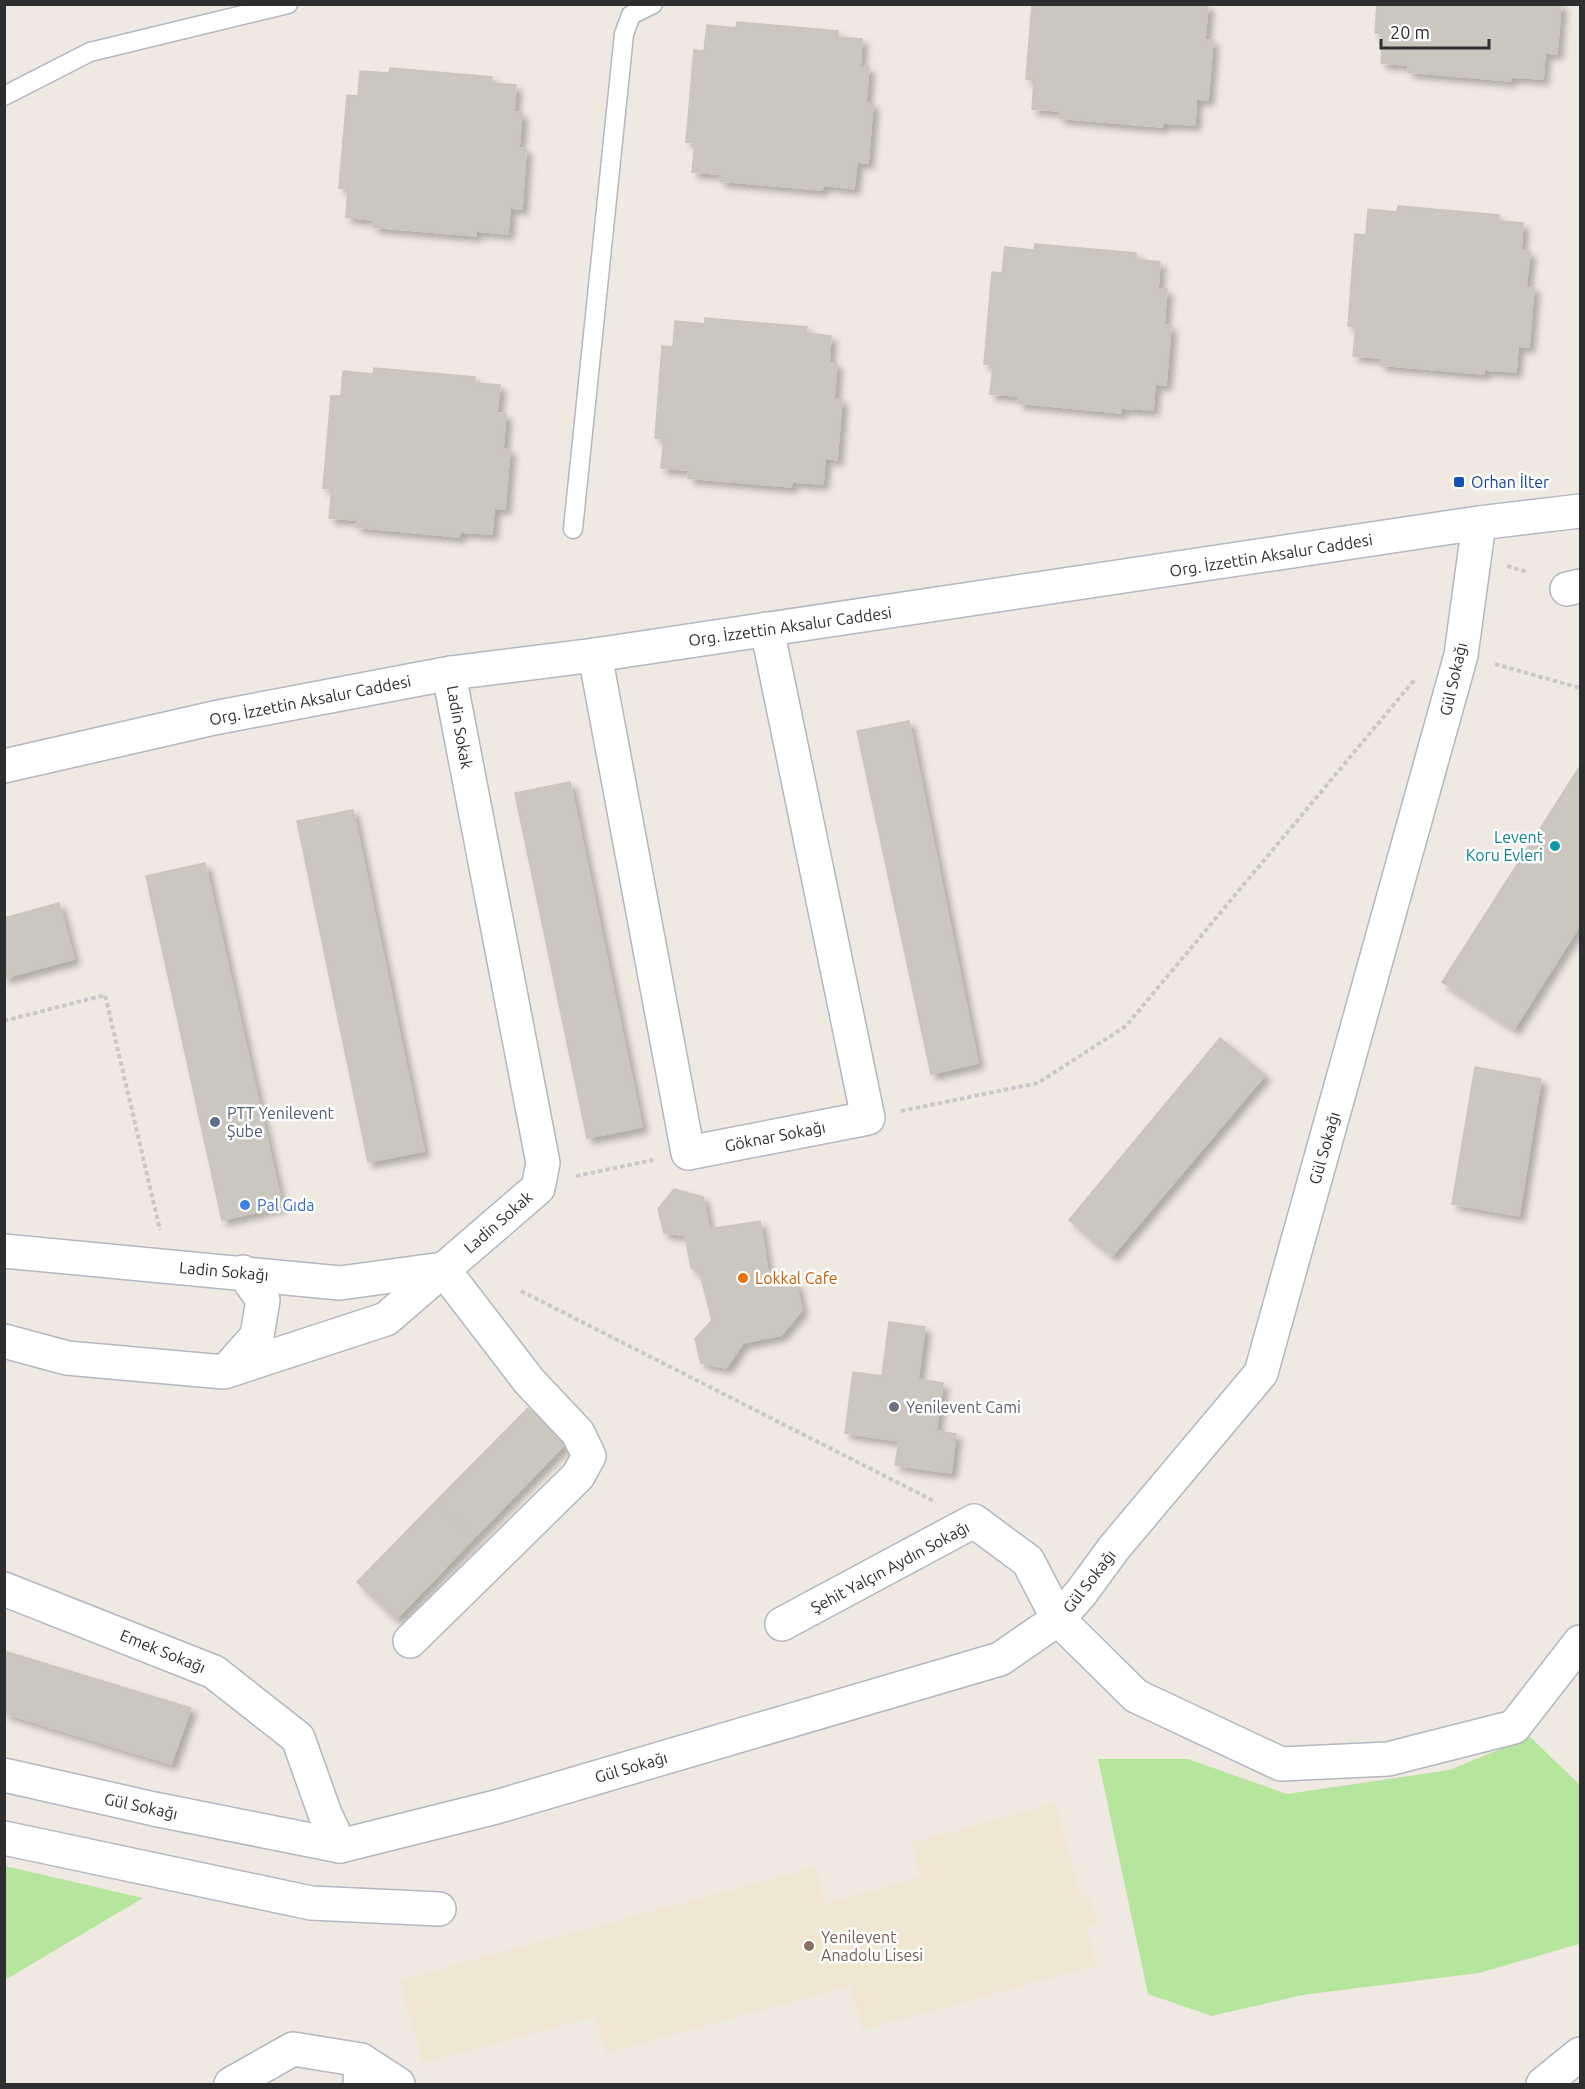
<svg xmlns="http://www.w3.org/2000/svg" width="1585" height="2089" font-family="Ubuntu,sans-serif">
	<defs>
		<filter id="shadow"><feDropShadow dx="5.5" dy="5.5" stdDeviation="3" flood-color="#0004"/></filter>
	</defs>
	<rect width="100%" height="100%" fill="#efe9e1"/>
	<!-- education -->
	<path fill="#f0e6d1" d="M1055,1803L1081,1898L1089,1896L1097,1924L1086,1927L1097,1965L863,2030L850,1986L606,2053L596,2016L423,2063L400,1980L815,1867L825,1904L921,1877L912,1843Z"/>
	<!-- green -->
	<g fill="#b6e59e">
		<path d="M1530,1737L1580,1785V1942L1579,1944L1479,1973L1302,1995L1212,2016L1148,1994L1098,1759H1188L1287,1794L1449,1770Z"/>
		<path d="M5,1866L143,1898L5,1980Z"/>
	</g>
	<!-- building -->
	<g fill="#cbc7bf" stroke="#cbc5ba" stroke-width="1.5" filter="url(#shadow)">
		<path d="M1032,4L1208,5L1205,40H1213L1208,100L1196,99L1195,125L1163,123L1162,127L1059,118L1060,111L1032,109L1034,80L1026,79Z"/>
		<path d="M1377,4H1561L1557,54L1545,53L1543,79L1511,77V81L1408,72V65L1381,63L1383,34L1375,33Z"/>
		<path d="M737,22L838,31L837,37L862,39L860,67H869L866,102L873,104L868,163L857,162L854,189L823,185L822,190L720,181V174L692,172L695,143L686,142L694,50L704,51L707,25L736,28Z"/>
		<path d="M390,68L492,77L491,83L516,85L514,112L522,113L519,148L526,149L522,209L510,208L508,234L476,231V236L373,227V220L346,217L348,189L339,188L347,95L358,96L360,71L389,73Z"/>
		<path d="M1398,206L1499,215L1498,221L1523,223L1521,250L1530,252L1526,287H1534L1529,347L1518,346L1516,372L1484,370V374L1380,365L1381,358L1353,356L1356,327L1348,326L1355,234L1366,235L1368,209L1397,212Z"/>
		<path d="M1035,244L1136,253V259L1160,262L1158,289H1167L1164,325L1171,326L1166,385L1155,384L1153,410L1121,408V413L1018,403V396L990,394L993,365L984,364L992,272L1002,273L1005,247L1034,250Z"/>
		<path d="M705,318L807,327L806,333L831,336L829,363H837L834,399H842L837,460L825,458L823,484L792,482L791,487L688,478L689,470L661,468L664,439L655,438L662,346L673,347L675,321L705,324Z"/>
		<path d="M374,368L475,377L474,383L500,385L497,413L506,414L503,449H510L505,509L494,508L492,534L460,532L459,537L356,527L357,520L329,518L332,489L323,488L331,396H341L343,371L373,374Z"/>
		<path d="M909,721L978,1063L931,1074L857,731Z"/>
		<path d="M1580,766V925L1514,1029L1442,982Z"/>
		<path d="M570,782L642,1127L587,1138L515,793Z"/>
		<path d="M353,810L424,1151L368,1162L297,821Z"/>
		<path d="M205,863L282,1206L222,1220L146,876Z"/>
		<path d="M59,903L74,959L4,978V918Z"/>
		<path d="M1220,1038L1265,1075L1112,1256L1069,1220Z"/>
		<path d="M1475,1067L1541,1079L1519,1216L1452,1204Z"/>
		<path d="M674,1189L703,1197L709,1229L760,1221L768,1272L796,1283L802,1310L781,1335L743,1343L726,1368L701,1363L695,1339L712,1320L700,1274L691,1268L685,1235L664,1233L658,1209Z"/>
		<path d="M889,1322L925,1327L918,1379L943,1383L936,1431L956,1434L951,1473L895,1465L899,1441L845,1433L853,1372L882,1376Z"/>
		<path d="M528,1408L565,1444L474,1538L436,1501Z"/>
		<path d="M436,1501L474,1538L396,1619L357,1582Z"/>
		<path d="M4,1651L191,1708L171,1764L4,1713Z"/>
	</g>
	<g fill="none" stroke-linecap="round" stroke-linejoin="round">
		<defs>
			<g id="lane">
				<path d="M4,96L90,52L288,4"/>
				<path d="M573,529L624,34L631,15L653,4"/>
			</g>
			<g id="street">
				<path d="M1567,589L1580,586"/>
				<path d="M595,655L688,1153L868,1118L767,629"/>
				<path d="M4,1251L340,1283L443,1269"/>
				<path d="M4,1341L67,1358L224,1372L386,1319L538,1188L543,1163L452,690L451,673"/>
				<path d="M226,1371L257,1336L263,1300L243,1272"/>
				<path d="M4,1589L214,1672L298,1738L325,1814L340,1846"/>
				<path d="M782,1624L974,1521L1028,1561L1058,1619L1136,1696L1281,1764L1388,1759L1514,1727L1580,1642"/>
				<path d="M410,1641L578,1476L589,1456L578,1433L529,1381L443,1269"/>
				<path d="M4,1775L154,1809L340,1846L496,1807L1000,1659L1058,1619L1081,1593L1114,1548L1261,1373L1461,655L1479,523"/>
				<path d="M4,1838L311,1903L439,1909"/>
				<path d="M361,2060L398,2084"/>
				<path d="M231,2084L293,2049L361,2060L360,2084"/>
				<path d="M1543,2084L1580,2054"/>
			</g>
			<path id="secondary" d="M4,766L214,718L451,673L595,655L1479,523L1580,511"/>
		</defs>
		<!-- lane casing -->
		<use href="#lane" stroke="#b4b7c1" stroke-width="21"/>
		<!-- street casing -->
		<use href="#street" stroke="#b4b7c1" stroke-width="36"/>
		<!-- secondary casing -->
		<use href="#secondary" stroke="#b4b7c1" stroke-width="36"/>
		<!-- path -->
		<g stroke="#c9c9c9" stroke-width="4" stroke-dasharray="4.5 3" stroke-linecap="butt">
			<path d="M1507,566L1527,572"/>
			<path d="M1495,664L1580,688"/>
			<path d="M4,1021L105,995L160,1230"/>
			<path d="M901,1111L1038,1083L1126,1026L1416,678"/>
			<path d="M576,1176L653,1160"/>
			<path d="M521,1291L936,1502"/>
		</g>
		<!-- lane -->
		<use href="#lane" stroke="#fff" stroke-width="18"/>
		<!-- street -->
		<use href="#street" stroke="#fff" stroke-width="33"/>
		<!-- secondary -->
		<use href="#secondary" stroke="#fff" stroke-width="33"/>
	</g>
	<!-- markers -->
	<rect fill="#1a4fb4" stroke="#fff" stroke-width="2" x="1453" y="476" width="12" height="12" rx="3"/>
	<circle fill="#0f9aa8" stroke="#fff" stroke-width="2" cx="1555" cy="846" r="6"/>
	<circle fill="#5c6f8a" stroke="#fff" stroke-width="2" cx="215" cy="1122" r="6"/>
	<circle fill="#3f7fe0" stroke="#fff" stroke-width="2" cx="245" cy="1205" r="6"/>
	<circle fill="#e8710a" stroke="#fff" stroke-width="2" cx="743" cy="1278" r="6"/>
	<circle fill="#6b7280" stroke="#fff" stroke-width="2" cx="894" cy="1407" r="6"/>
	<circle fill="#8d6e63" stroke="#fff" stroke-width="2" cx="809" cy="1946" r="6"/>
	<g text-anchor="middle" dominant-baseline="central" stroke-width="5" stroke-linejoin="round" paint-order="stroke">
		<!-- transit labels -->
		<g font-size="16" fill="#164399" stroke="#fff" text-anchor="start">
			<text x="1471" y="482">Orhan İlter</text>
		</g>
		<!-- street labels -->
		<g font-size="16" fill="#2e2e2e" stroke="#fff">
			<text transform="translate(1271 555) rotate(-9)">Org. İzzettin Aksalur Caddesi</text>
			<text transform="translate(790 626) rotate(-8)">Org. İzzettin Aksalur Caddesi</text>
			<text transform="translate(1453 679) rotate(-77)">Gül Sokağı</text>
			<text transform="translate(310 700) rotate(-11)">Org. İzzettin Aksalur Caddesi</text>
			<text transform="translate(460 727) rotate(80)">Ladin Sokak</text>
			<text transform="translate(775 1136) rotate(-11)">Göknar Sokağı</text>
			<text transform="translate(1324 1148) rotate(-74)">Gül Sokağı</text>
			<text transform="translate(498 1222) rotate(-41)">Ladin Sokak</text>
			<text transform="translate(224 1271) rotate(5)">Ladin Sokağı</text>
			<text transform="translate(890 1567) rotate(-28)">Şehit Yalçın Aydın Sokağı</text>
			<text transform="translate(1089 1581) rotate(-52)">Gül Sokağı</text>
			<text transform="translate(163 1651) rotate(22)">Emek Sokağı</text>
			<text transform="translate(631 1767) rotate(-16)">Gül Sokağı</text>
			<text transform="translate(141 1806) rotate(12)">Gül Sokağı</text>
		</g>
		<!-- culture labels -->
		<g font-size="16" fill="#0d838f" stroke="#fff" text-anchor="end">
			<text x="1543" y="837">Levent<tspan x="1543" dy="18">Koru Evleri</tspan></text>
		</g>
		<!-- service labels -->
		<g font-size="16" fill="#4e5e75" stroke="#fff" text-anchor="start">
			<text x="227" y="1113">PTT Yenilevent<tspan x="227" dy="18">Şube</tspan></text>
		</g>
		<!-- shop labels -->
		<g font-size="16" fill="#366cbe" stroke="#fff" text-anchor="start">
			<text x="257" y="1205">Pal Gıda</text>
		</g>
		<!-- food labels -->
		<g font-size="16" fill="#c56008" stroke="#fff" text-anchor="start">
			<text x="755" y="1278">Lokkal Cafe</text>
		</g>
		<!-- worship labels -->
		<g font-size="16" fill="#5b616d" stroke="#fff" text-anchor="start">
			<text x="906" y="1407">Yenilevent Cami</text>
		</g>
		<!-- education labels -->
		<g font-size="16" fill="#785e54" stroke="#fff" text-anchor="start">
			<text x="821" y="1937">Yenilevent<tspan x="821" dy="18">Anadolu Lisesi</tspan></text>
		</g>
	</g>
	<!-- border -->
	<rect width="1585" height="2089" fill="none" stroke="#2e2e2e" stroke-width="12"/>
	<!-- scale -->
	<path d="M1381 39v9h108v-9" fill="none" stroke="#2e2e2e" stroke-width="3"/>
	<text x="1390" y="39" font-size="18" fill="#2e2e2e" stroke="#ffffff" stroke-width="4.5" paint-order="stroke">20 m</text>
</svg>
